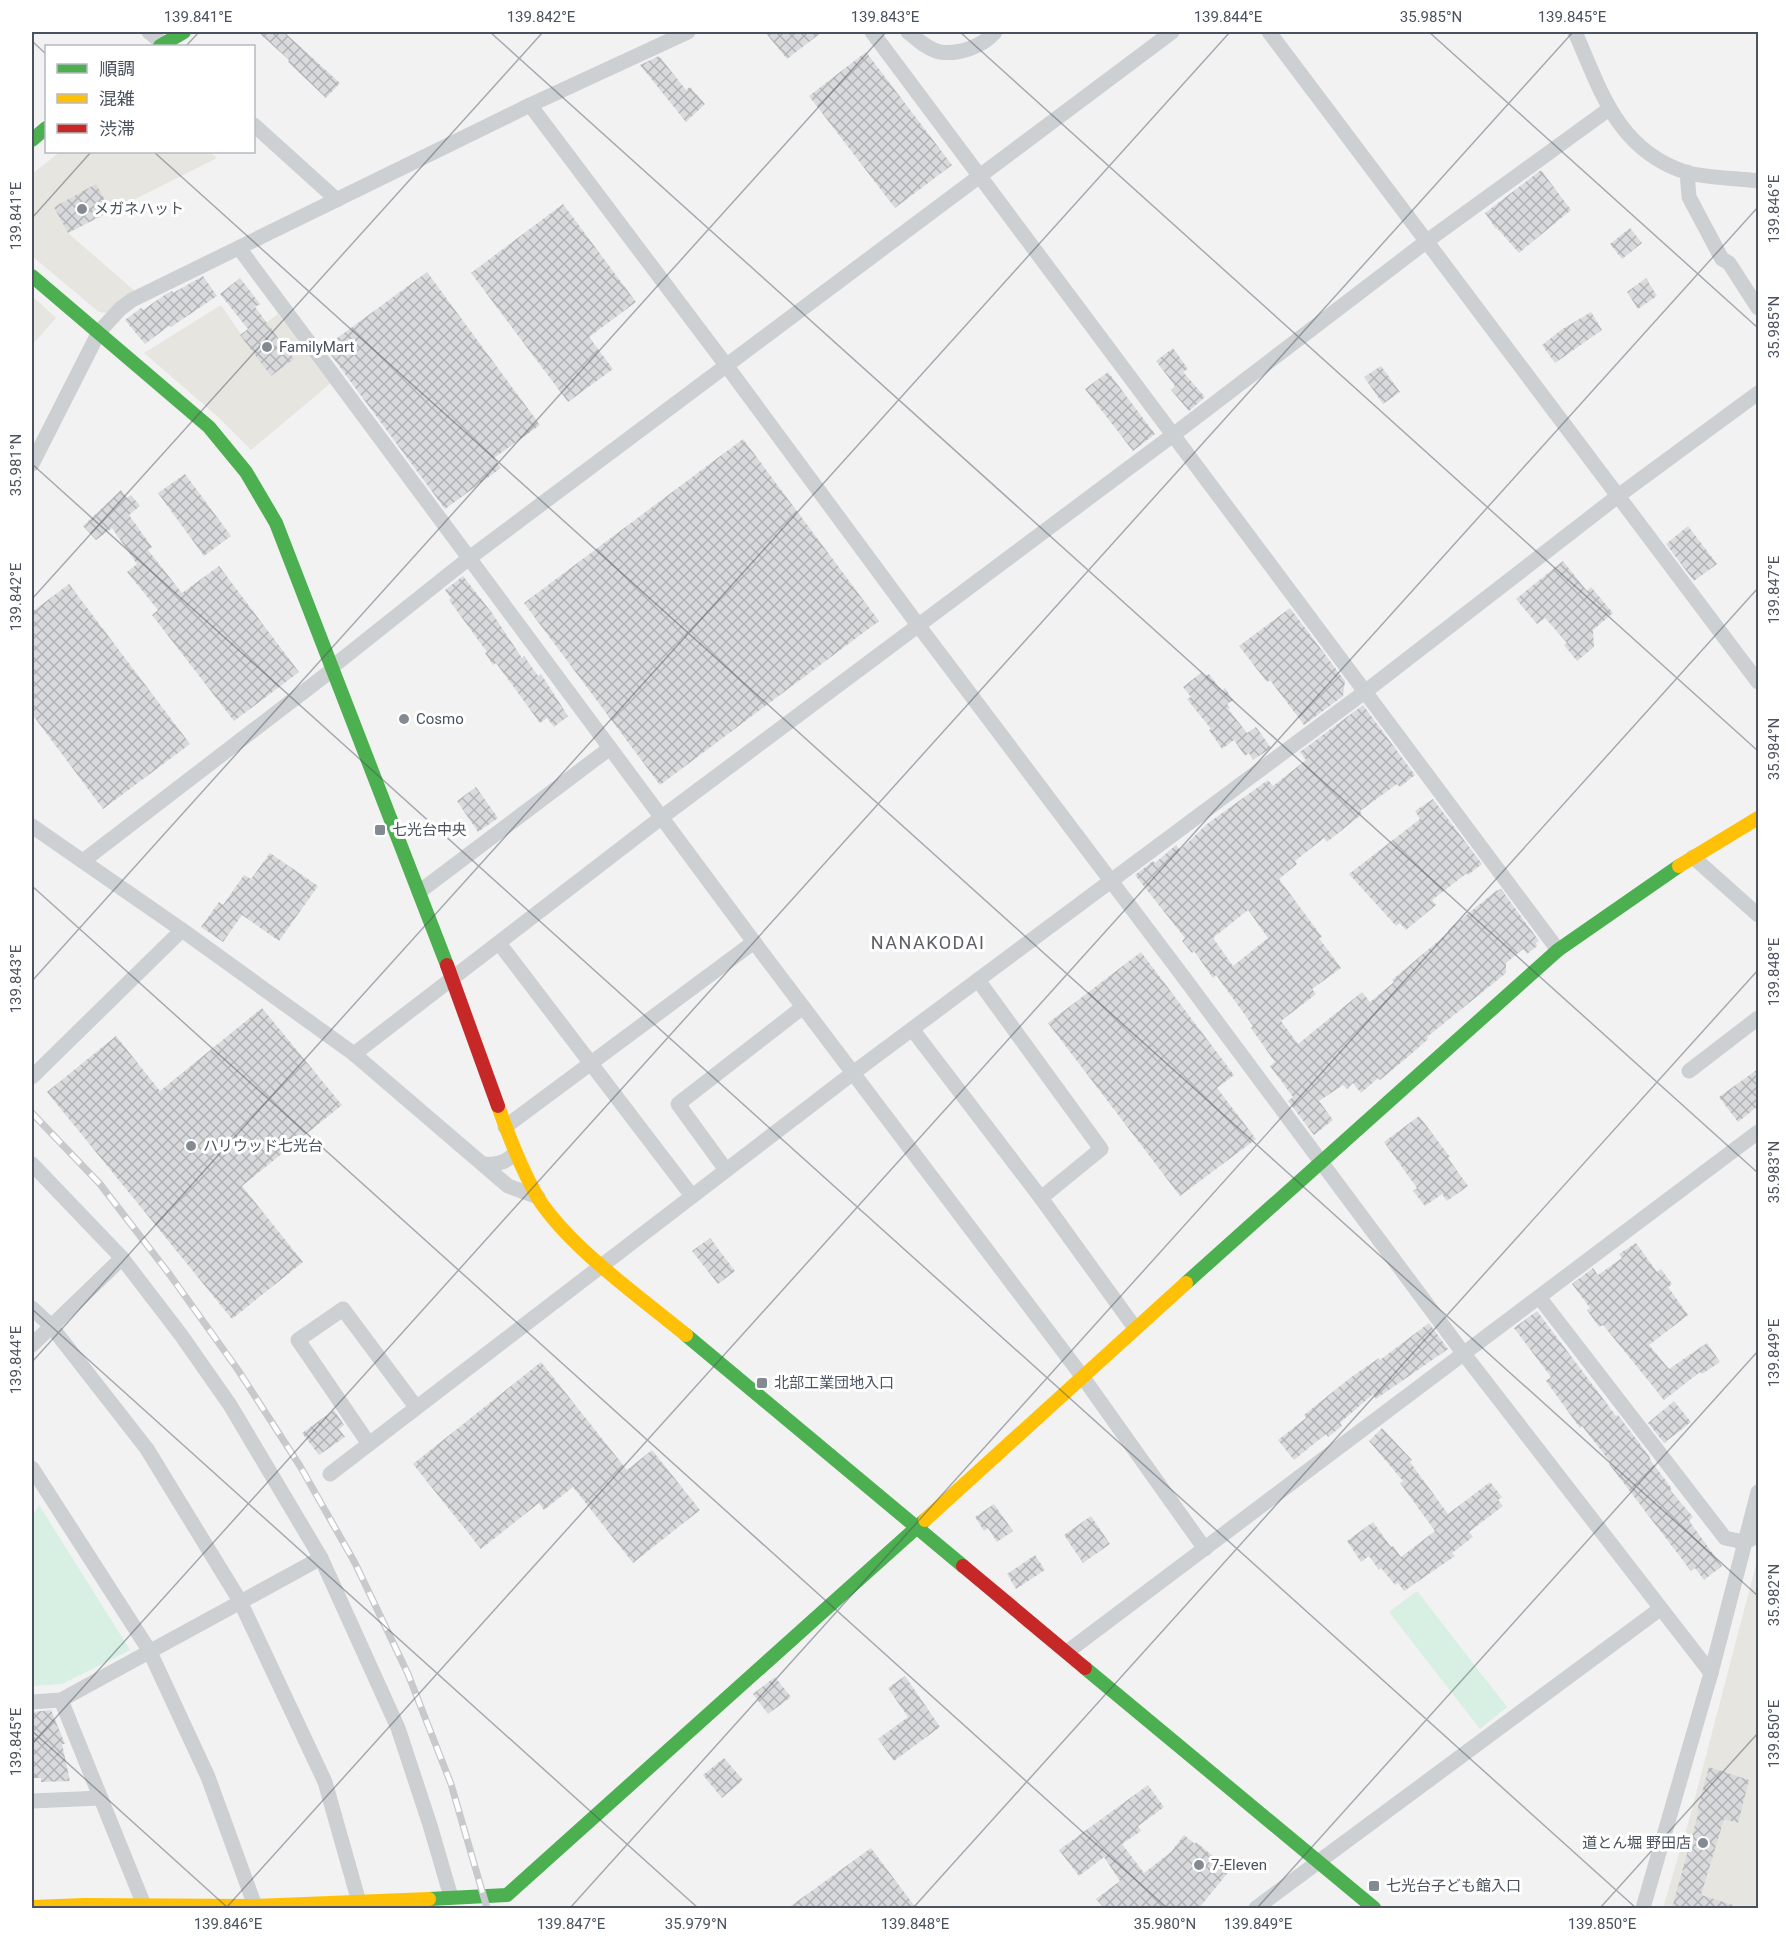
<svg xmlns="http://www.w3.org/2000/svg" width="1790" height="1940" font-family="Roboto,'Noto Sans JP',sans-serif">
	<defs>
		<pattern id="building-cross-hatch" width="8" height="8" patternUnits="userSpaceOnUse" patternTransform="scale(1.5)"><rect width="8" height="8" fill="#d9dadc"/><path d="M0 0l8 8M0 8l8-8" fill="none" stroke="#b2b3b6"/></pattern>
	</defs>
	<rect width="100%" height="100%" fill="#f2f2f2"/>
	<!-- commercial -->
	<g fill="#e6e5e0">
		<path d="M60,152H209L217,158L68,233L136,292L106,313L99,312L32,256V174Z"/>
		<path d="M32,296L56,318L32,345Z"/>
		<path d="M221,305L244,339L278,314L331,383L251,450L217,416L144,353Z"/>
		<path d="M1758,1557V1908H1663L1691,1813Z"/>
	</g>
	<!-- park -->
	<g fill="#d7f0e3">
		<path d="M39,1505L130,1650L62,1684L32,1686V1518Z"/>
		<path d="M1417,1591L1507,1707L1480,1729L1389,1612Z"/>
	</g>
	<!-- building -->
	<g fill="url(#building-cross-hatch)" fill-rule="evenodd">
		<path d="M258,32H284L340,83L326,98L288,62L289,60Z"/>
		<path d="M765,32H822L787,59Z"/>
		<path d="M866,52L952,165L895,208L809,96Z"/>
		<path d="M659,56L686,90L690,87L705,104L686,122L640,65Z"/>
		<path d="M1541,170L1571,210L1519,253L1497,228L1496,229L1485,213Z"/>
		<path d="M96,184L111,211L68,233L54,207Z"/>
		<path d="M563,204L636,302L589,337L613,369L568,402L471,273Z"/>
		<path d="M1630,228L1642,243L1622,259L1610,244Z"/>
		<path d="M427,272L540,425L494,458L501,468L445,509L325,347Z"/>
		<path d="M203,276L217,296L171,327L170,325L145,344L125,320L141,308L143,310L166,294L172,291L173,293Z"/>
		<path d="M240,278L260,304L255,307L294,359L271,376L240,335L248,329L220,294Z"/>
		<path d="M1646,278L1657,296L1638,309L1627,292Z"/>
		<path d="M1591,312L1602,330L1555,363L1542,345L1561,330Z"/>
		<path d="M1173,348L1188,369L1183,372L1205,397L1189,411L1171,390L1175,386L1156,361Z"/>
		<path d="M1381,366L1400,392L1383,404L1364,377Z"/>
		<path d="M1108,372L1155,434L1133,451L1085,389Z"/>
		<path d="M743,439L879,621L660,785L524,603Z"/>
		<path d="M185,474L231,536L204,556L158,493Z"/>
		<path d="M121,490L127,498L131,495L140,506L129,515L152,547L148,550L182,593L219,566L299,672L234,721L152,615L158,610L127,572L137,564L112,528L96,540L83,526Z"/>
		<path d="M1688,526L1717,564L1694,581L1666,544Z"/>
		<path d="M1563,561L1587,591L1591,587L1613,613L1593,630L1594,647L1577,661L1564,645L1567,643L1545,618L1537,624L1516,599Z"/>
		<path d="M463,576L492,613L522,658L524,656L538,676L541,674L568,716L554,727L547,718L540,723L496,663L493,665L485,653L487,652L449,600L451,598L445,590Z"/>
		<path d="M69,584L190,744L103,809L32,714V612Z"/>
		<path d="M1290,608L1345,681L1343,696L1304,725L1270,680L1267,682L1239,646Z"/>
		<path d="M1201,673L1205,677L1209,674L1222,691L1225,688L1233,700L1227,704L1230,708L1228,709L1247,733L1256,727L1271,748L1253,760L1249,753L1245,756L1234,740L1222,749L1209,730L1211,729L1187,699L1191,697L1183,687Z"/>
		<path d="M1363,705L1415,775L1400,787L1397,784L1360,811L1362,814L1327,842L1324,838L1295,861L1297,864L1279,879L1322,937L1319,938L1341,968L1312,989L1316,994L1281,1021L1298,1044L1362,992L1370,1002L1394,982L1392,980L1449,932L1448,930L1496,891L1501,889L1539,941L1536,943L1537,946L1527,954L1523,949L1506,963V973L1427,1037L1428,1039L1409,1056L1380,1080L1378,1078L1361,1093L1353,1083L1347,1089L1343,1085L1319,1101L1333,1120L1314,1135L1288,1101L1293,1097L1270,1066L1275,1062L1251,1028L1253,1026L1216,975L1213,978L1194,951L1192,953L1182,941L1185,938L1135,875L1153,861L1155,863L1176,845L1180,850L1207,824L1268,780L1273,786L1306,760L1300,752ZM1248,910L1268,938L1233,966L1213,938Z"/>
		<path d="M476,787L498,818L478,832L457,801Z"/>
		<path d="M1433,799L1482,864L1468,875L1467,873L1432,900L1436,905L1406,930L1400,923L1396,926L1349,874L1420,819L1415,811Z"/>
		<path d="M270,853L318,886L279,941L242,915L223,942L201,927L219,902L223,905L244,875L251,879Z"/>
		<path d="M1141,952L1234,1075L1217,1088L1256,1139L1180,1196L1048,1023Z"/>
		<path d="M262,1008L342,1105L242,1186L303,1262L232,1319L47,1092L116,1036L160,1091Z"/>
		<path d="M1758,1069V1106L1738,1122L1719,1097Z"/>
		<path d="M1419,1116L1450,1157L1448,1158L1468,1186L1447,1201L1442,1194L1425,1206L1413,1191L1417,1188L1384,1142Z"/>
		<path d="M710,1238L735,1271L718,1284L692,1251Z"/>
		<path d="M1636,1243L1657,1272L1661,1269L1672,1284L1668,1287L1688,1315L1649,1345L1669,1369L1707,1343L1720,1362L1702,1374L1700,1372L1664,1400L1608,1331L1603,1325L1599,1327L1587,1310L1590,1308L1572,1284L1593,1268L1598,1275L1622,1258L1619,1254Z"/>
		<path d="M1537,1311L1616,1416L1618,1415L1649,1456L1651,1461L1672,1489L1670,1490L1693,1517L1689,1521L1722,1566L1704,1580L1695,1568L1691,1571L1609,1464L1611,1463L1582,1426L1580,1428L1546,1381L1551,1377L1514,1328Z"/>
		<path d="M1429,1323L1448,1349L1376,1399L1373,1394L1340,1423L1342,1426L1328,1437L1326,1434L1294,1460L1278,1440L1306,1418L1304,1415L1350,1378L1379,1358L1380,1360Z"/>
		<path d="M541,1362L627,1470L652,1450L700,1510L633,1563L573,1487L544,1510L539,1503L481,1549L413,1464Z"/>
		<path d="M1674,1401L1691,1422L1664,1443L1648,1423Z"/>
		<path d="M334,1410L344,1425L339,1429L345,1437L319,1455L302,1433Z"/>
		<path d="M1382,1428L1412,1460L1410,1462L1448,1514L1490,1482L1502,1497L1498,1500L1503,1506L1469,1532L1473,1537L1452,1553L1455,1556L1404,1591L1398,1583L1395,1585L1381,1568L1379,1570L1369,1556L1361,1562L1347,1541L1373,1522L1391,1547L1393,1546L1401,1557L1435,1531L1400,1483L1403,1481L1369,1441Z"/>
		<path d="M994,1504L1013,1531L997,1542L988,1528L984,1531L975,1517Z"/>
		<path d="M1091,1516L1110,1544L1083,1563L1064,1535Z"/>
		<path d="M1035,1555L1045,1570L1016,1589L1007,1574Z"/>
		<path d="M905,1676L940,1727L894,1761L878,1739L908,1717L888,1688Z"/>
		<path d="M775,1677L791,1697L768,1714L753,1694Z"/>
		<path d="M51,1710L65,1744H62L70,1781L41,1782V1778H32V1712Z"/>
		<path d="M724,1758L743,1780L722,1798L703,1775Z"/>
		<path d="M1709,1767L1749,1780L1738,1823L1724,1819L1701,1895L1733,1905L1732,1908H1672L1699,1811H1697Z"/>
		<path d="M1148,1785L1164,1807L1141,1824L1138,1826L1141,1831L1122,1844L1144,1873L1171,1852L1184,1835L1195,1844L1196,1842L1230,1870L1199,1908H1104L1096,1899L1120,1881L1104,1857L1079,1876L1059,1850Z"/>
		<path d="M871,1848L916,1908H788Z"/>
	</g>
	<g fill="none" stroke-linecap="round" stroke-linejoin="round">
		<!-- street -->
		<g stroke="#cdd0d3" stroke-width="15">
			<path d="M149,32L166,46"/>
			<path d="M872,32L1558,950"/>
			<path d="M908,32C917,39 928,50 940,52C959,55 983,46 995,32"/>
			<path d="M1269,32L1758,682"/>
			<path d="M1575,32C1601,91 1617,149 1685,172C1704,178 1737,178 1758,181"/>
			<path d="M530,105L726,365L918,625L1182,975L1464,1354L1711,1673"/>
			<path d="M254,125L337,200"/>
			<path d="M1687,172L1689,197L1722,259L1729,263L1758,308"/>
			<path d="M239,248L754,942L1082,1376L1205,1549"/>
			<path d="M32,464L99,332L120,309L132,300L530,105L688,32"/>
			<path d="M331,668L468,559L1172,32"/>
			<path d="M32,826L182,930L354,1054L508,1186L538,1197"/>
			<path d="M1693,857L1758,915"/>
			<path d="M83,861L332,670"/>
			<path d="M419,892L610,748"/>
			<path d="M499,943L692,1196"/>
			<path d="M978,980L1101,1149L1041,1198"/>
			<path d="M912,1029L1041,1198L1135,1328"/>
			<path d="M354,1054L662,817L1173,435L1427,241L1609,109"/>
			<path d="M1689,1071L1758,1018"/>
			<path d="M32,1077L182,930"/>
			<path d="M505,1127L754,942"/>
			<path d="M32,1164L122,1258L181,1335L230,1405L321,1558L398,1728L430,1825L451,1897"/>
			<path d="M483,1164C496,1165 506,1163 515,1153"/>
			<path d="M726,1170L678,1104L803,1007"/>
			<path d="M1539,1297L1725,1538L1744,1542L1758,1536"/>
			<path d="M32,1308L51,1326L147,1449L240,1601L325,1782L359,1902"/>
			<path d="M32,1345L122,1258"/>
			<path d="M369,1444L298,1340L343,1309L416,1407"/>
			<path d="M32,1468L149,1650L208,1777L255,1906"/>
			<path d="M330,1474L853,1073L1366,691L1618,496L1758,393"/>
			<path d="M1067,1652L1758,1132"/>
			<path d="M61,1700L144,1905"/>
			<path d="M32,1702L61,1700L321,1558"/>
			<path d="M32,1801L101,1798"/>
			<path d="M1256,1908L1660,1609"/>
			<path d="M1643,1908L1711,1673L1758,1492"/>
		</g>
		<!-- fast -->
		<g stroke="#4caf50" stroke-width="14">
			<path d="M160,46L184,32"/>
			<path d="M32,140L46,128"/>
			<path d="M32,276L209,427L246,472L276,523L447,965"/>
			<path d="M1186,1283L1558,950L1679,866"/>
			<path d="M686,1335L963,1566"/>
			<path d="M1085,1668L1374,1908"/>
			<path d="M429,1899L507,1895L925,1520"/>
		</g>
		<!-- slow -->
		<g stroke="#ffc107" stroke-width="14">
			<path d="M1679,866L1758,818"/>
			<path d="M498,1106C509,1137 521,1169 538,1198C569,1247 640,1297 686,1335"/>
			<path d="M925,1520L1186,1283"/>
			<path d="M32,1907L84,1905L255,1906L429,1899"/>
		</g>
		<!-- jam -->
		<g stroke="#c62828" stroke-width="14">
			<path d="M447,965L498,1106"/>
			<path d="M963,1566L1085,1668"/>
		</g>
		<defs>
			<path id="rail" d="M32,1113L100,1184L170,1275L238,1370L300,1466L355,1563L408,1674L451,1784L487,1908"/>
		</defs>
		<!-- rail casing -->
		<use href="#rail" stroke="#c8c9cc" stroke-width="7"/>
		<!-- rail -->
		<use href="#rail" stroke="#fff" stroke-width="4.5" stroke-dasharray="14" stroke-linecap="butt"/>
	</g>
	<!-- ticks -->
	<path fill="none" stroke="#49525e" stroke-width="1.5" stroke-opacity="0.45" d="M490,32L1758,1173M960,32L1758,751M1429,32L1758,328M32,41L46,54M186,46L199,32M154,152L1758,1596M32,218L91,152M32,464L1636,1908M32,599L543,32M32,886L1167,1908M32,981L886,32M32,1309L698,1908M32,1362L1230,32M32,1731L228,1908M32,1744L1573,32M226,1908L1758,207M570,1908L1758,588M913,1908L1758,970M1257,1908L1758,1351M1600,1908L1758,1733"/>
	<!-- markers -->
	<g fill="#848a92" stroke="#fff" stroke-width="2">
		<circle cx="82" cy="209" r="6"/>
		<circle cx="267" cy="347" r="6"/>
		<circle cx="404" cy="719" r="6"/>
		<rect x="374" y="824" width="12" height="12" rx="3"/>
		<circle cx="191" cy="1146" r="6"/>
		<rect x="756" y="1377" width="12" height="12" rx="3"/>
		<circle cx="1703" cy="1843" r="6"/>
		<circle cx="1199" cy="1865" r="6"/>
		<rect x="1368" y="1880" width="12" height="12" rx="3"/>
	</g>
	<g text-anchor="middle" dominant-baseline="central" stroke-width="6" stroke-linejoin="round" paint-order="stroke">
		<!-- poi labels -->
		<g font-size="15" fill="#49525e" stroke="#fff" text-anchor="start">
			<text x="94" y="209">メガネハット</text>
			<text x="279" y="347">FamilyMart</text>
			<text x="416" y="719">Cosmo</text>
			<text x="392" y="830">七光台中央</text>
			<text x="203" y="1146">ハリウッド七光台</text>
			<text x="774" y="1383">北部工業団地入口</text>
			<text x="1691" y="1843" text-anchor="end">道とん堀 野田店</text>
			<text x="1211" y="1865">7-Eleven</text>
			<text x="1386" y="1886">七光台子ども館入口</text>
		</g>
		<!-- quarter labels -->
		<g font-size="18" letter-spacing="1.5" fill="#5d6065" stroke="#fff">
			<text x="928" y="942">NANAKODAI</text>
		</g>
	</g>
	<!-- border -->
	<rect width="1790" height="1940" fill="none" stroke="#ffffff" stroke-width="66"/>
	<!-- legend -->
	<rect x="45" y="45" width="210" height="108" fill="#ffffff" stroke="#b6babf" stroke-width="1.5"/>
	<rect x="57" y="64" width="30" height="9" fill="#4caf50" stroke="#b6babf" stroke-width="1.5"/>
	<text x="99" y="75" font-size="18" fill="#49525e">順調</text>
	<rect x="57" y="94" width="30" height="9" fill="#ffc107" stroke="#b6babf" stroke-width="1.5"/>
	<text x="99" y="105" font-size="18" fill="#49525e">混雑</text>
	<rect x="57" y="124" width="30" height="9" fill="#c62828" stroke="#b6babf" stroke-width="1.5"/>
	<text x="99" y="135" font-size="18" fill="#49525e">渋滞</text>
	<rect x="33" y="33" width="1724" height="1874" fill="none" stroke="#49525e" stroke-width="2"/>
	<g font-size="15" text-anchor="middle" fill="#49525e">
		<text x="198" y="22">139.841°E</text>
		<text x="541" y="22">139.842°E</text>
		<text x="885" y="22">139.843°E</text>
		<text x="1228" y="22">139.844°E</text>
		<text x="1431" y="22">35.985°N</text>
		<text x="1572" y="22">139.845°E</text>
		<text transform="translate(1774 209) rotate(-90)" y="5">139.846°E</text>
		<text transform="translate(16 216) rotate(-90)" y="5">139.841°E</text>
		<text transform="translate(1774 327) rotate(-90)" y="5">35.985°N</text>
		<text transform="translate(16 465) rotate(-90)" y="5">35.981°N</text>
		<text transform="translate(1774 590) rotate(-90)" y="5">139.847°E</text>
		<text transform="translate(16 597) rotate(-90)" y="5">139.842°E</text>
		<text transform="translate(1774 749) rotate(-90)" y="5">35.984°N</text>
		<text transform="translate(1774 972) rotate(-90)" y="5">139.848°E</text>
		<text transform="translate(16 979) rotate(-90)" y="5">139.843°E</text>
		<text transform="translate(1774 1172) rotate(-90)" y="5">35.983°N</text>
		<text transform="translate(1774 1353) rotate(-90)" y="5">139.849°E</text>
		<text transform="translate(16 1360) rotate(-90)" y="5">139.844°E</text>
		<text transform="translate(1774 1595) rotate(-90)" y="5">35.982°N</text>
		<text transform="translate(1774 1734) rotate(-90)" y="5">139.850°E</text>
		<text transform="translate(16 1742) rotate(-90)" y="5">139.845°E</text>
		<text x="228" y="1929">139.846°E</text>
		<text x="571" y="1929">139.847°E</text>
		<text x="696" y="1929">35.979°N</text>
		<text x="915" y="1929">139.848°E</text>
		<text x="1165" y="1929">35.980°N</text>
		<text x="1258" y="1929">139.849°E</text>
		<text x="1602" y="1929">139.850°E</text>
	</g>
</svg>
